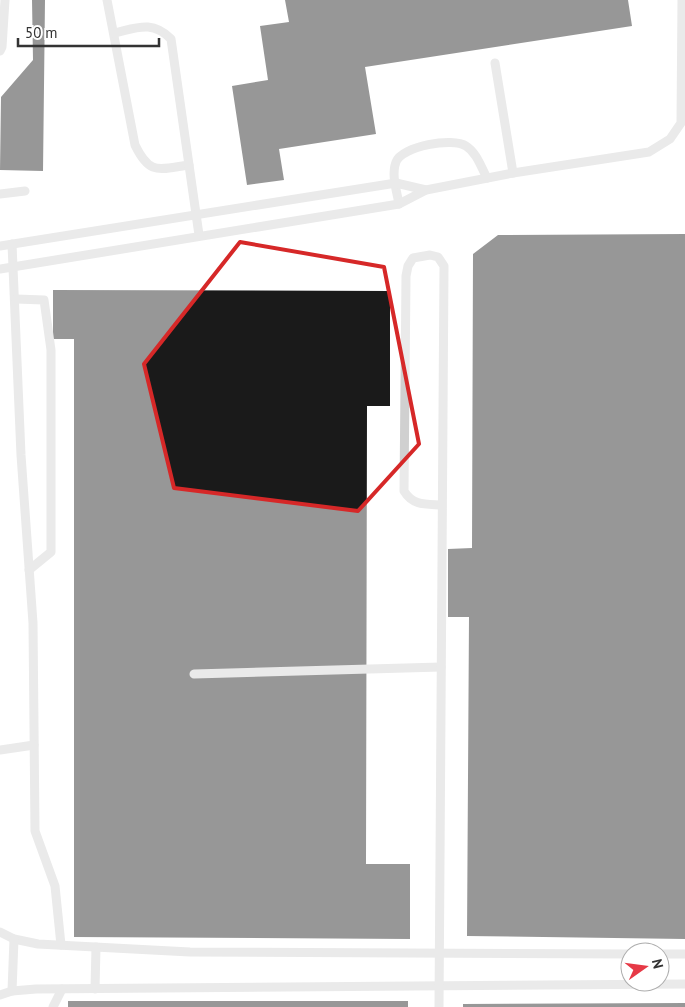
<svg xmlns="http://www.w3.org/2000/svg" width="685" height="1007" font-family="'PT Sans',sans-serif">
	<rect width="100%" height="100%" fill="#fff"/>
	<!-- building -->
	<g fill="#1a1a1a">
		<path d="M32,0H45L43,171L0,170L1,97L33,60Z"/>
		<path d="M285,0H628L632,26L365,67L376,134L279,149L284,180L247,185L232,86L268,80L260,26L289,22Z"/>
		<path d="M685,234V939L467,936L469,617H448V549L472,548L473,254L498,235Z"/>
		<path d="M53,290L390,291V406H367L366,864H410V939L74,937V339H53Z"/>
		<rect x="68" y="1001" width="340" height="6"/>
		<path d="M685,1003V1007H463V1004Z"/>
	</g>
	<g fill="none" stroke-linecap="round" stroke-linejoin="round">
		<!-- lane -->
		<g stroke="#d0d0d0" stroke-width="9">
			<path d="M107,0L135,145C150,176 159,169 189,165"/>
			<path d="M114,33C137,28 152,20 171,39L199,235"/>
			<path d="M0,51L2,47L5,0"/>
			<path d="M495,63L513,173"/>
			<path d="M0,194L25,191"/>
			<path d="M399,204C397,192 391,175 396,162C402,146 453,137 466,146C477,153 481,167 487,178"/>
			<path d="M12,244L21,455L33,623L35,831L55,886L61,945"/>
			<path d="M0,246L396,183L426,190"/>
			<path d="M0,269L399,204L426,190L513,173L649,152L670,139L681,123L682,0"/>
			<path d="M16,299L44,300L51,350V552L29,570"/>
			<path d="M194,674L441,667"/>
			<path d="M0,750L34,745"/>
			<path d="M0,932L14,939L38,944L190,952L630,954"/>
			<path d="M660,954H685"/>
			<path d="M95,989L96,947"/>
			<path d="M12,991L14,939"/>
			<path d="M0,995L12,991L36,989L685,984"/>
			<path d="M53,1007L62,989"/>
			<path d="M439,1007L444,266L438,257L430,255L413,258L408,266L406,276L404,491C413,506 426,504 442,505"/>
		</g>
	</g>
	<!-- marked area -->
	<path d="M0 0H685V1007H0ZM240,242L384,267L419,444L358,511L174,488L144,364Z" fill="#fff" fill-opacity=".55" fill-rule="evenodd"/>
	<path fill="none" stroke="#d62828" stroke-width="4" stroke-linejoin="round" d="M240,242L384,267L419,444L358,511L174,488L144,364Z"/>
	<!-- north arrow -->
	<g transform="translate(645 967) rotate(76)"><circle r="24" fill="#ffffff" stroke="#adadad"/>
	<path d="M0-4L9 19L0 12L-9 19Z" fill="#e63946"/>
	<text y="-8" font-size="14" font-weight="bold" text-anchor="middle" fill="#333333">N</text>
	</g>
	<!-- scale -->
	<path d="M18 38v8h141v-8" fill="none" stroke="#333333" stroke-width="2.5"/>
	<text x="25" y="38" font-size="15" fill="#333333" stroke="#ffffff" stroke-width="4" paint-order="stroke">50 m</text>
</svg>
